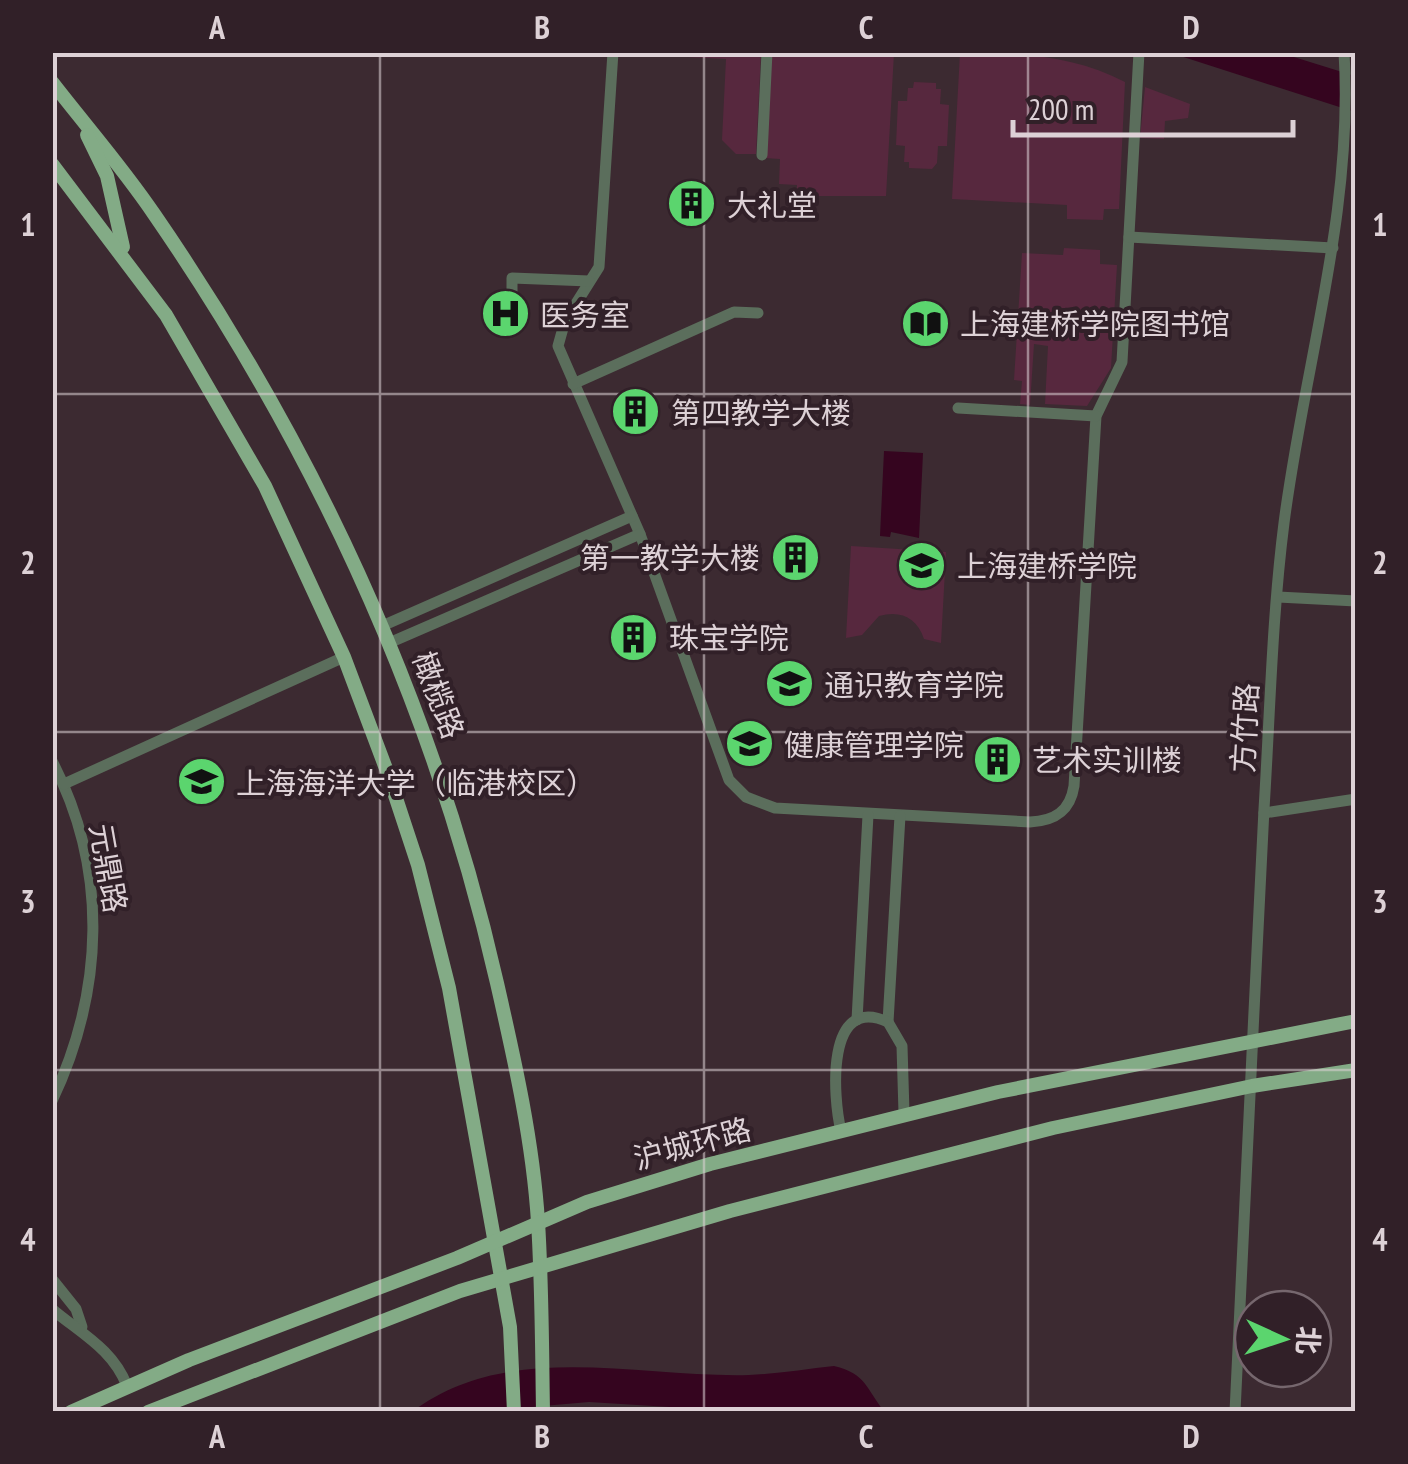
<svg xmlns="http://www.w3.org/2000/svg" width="1408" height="1464" font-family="'PT Sans Narrow','Noto Sans SC',sans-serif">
	<rect width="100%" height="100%" fill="#3c2a31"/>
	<!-- green -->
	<g fill="#57283e">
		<path d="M761,53L756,154H736L722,140L726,59L628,54Z"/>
		<path d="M771,53H894L886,196H797V185L779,184L780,159L765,158Z"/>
		<path d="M960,53C1018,52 1073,55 1125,82L1119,209H1104L1103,220L1067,219V205L952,199Z"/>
		<path d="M914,82L936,83V89H941L940,104L949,105L947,146H938L937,163L932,169L909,168V162H904L905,146L896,145L898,101H907L908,88H913Z"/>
		<path d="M1145,87L1190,104L1188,118L1165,121L1164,139L1140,138Z"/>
		<path d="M1064,248L1100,250V264L1117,265L1111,368L1087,406L1045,404L1048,346L1034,344L1030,405L1020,404L1022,381L1014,380L1022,253L1063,255Z"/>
		<path d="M851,546L946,552L941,643L924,639C917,617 900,610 879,616L862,635L846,638Z"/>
	</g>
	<!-- water -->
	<g fill="#35051f">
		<path d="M1171,53H1281L1355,76V112Z"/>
		<path d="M884,451L923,453L919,538L891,532L890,537L880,536Z"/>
		<path d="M834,1366C867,1374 866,1389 884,1411L750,1412L589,1402L486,1411L412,1412C508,1339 639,1378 749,1375C777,1374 806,1369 834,1366Z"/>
	</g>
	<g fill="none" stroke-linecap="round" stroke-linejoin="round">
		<!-- minor -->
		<g stroke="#5b6e5c" stroke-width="11">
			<path d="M613,52L599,267L565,321L558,346L640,534L729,780L746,797L775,808L1030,822C1054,821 1070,812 1074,786L1096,416L1122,362L1139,52"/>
			<path d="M762,155L767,52"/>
			<path d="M1129,237L1333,248"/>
			<path d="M512,291V278L589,281"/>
			<path d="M573,384L734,312L758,313"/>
			<path d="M958,408L1096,416"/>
			<path d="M1278,597L1356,601"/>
			<path d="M382,626L632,516"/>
			<path d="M389,643L640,534"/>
			<path d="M52,761C109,870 104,991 52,1101"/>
			<path d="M64,784L344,657"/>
			<path d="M1264,813L1356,799"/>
			<path d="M857,1020L868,815"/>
			<path d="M888,1022L900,816"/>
			<path d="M841,1131C833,1098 825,993 888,1022L902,1046L904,1113"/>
			<path d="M52,1279L76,1309L82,1327"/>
			<path d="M52,1309C80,1333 113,1349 127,1386"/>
			<path d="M1235,1412C1246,1210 1253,1010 1264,809C1270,714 1272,617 1284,523C1304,366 1354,212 1344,52"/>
		</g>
		<!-- major -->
		<g stroke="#83ab86" stroke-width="14">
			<path d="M52,82C86,126 123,168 154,214C315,448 434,706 497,983C515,1062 533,1142 538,1222C542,1285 542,1349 543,1412"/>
			<path d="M87,135L107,176L123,247"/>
			<path d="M52,164L166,315L265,486L344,657L388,774L418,865L449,988L510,1327L514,1412"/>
			<path d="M71,1412L189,1360L457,1258L587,1202L710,1164L998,1092L1356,1021"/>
			<path d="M148,1412L460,1291L730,1211L1053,1128L1252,1086L1356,1070"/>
		</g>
	</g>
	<!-- grid -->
	<path fill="none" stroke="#ddd1d6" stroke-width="2.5" stroke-opacity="0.55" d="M380,52V1412M704,52V1412M1028,52V1412M52,394H1356M52,732H1356M52,1070H1356"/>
	<!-- icons -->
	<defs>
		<symbol id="building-disc" viewBox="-11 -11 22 22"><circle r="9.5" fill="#5bd56e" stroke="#312028"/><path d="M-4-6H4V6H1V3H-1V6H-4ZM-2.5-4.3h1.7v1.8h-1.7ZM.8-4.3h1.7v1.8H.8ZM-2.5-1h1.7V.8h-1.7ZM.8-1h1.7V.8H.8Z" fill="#111"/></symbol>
		<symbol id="hospital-disc" viewBox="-11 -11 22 22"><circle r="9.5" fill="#5bd56e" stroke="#312028"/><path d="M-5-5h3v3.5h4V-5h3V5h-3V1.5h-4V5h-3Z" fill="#111"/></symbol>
		<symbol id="library-disc" viewBox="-11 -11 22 22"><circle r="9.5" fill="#5bd56e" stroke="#312028"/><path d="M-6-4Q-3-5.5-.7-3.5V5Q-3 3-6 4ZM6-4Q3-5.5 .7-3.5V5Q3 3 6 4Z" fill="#111"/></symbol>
		<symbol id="university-disc" viewBox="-11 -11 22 22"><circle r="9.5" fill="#5bd56e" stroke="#312028"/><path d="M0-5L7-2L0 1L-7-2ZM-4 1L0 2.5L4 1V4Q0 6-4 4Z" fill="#111"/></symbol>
	</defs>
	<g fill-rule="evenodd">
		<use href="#building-disc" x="664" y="176" width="55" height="55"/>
		<use href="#hospital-disc" x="478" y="286" width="55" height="55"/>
		<use href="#library-disc" x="898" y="296" width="55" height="55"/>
		<use href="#building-disc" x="608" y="384" width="55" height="55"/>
		<use href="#building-disc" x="768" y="530" width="55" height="55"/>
		<use href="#university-disc" x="894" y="538" width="55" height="55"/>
		<use href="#building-disc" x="606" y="610" width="55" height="55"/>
		<use href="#university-disc" x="762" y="656" width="55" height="55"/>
		<use href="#university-disc" x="722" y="716" width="55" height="55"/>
		<use href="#building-disc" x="970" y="732" width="55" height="55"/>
		<use href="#university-disc" x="174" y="754" width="55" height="55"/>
	</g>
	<g text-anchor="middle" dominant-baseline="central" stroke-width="8" stroke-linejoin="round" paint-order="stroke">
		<!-- poi labels -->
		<g font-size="30" fill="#ddd1d6" stroke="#312028" text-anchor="start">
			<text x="727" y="204">大礼堂</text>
			<text x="540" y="314">医务室</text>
			<text x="960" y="323">上海建桥学院图书馆</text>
			<text x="671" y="412">第四教学大楼</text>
			<text x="760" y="557" text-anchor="end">第一教学大楼</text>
			<text x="957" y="565">上海建桥学院</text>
			<text x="669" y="637">珠宝学院</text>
			<text x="824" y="684">通识教育学院</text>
			<text x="784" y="744">健康管理学院</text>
			<text x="1032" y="759">艺术实训楼</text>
			<text x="236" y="782">上海海洋大学（临港校区）</text>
		</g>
		<!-- street labels -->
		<g font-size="30" fill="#ddd1d6" stroke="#312028">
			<text transform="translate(439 695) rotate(69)">橄榄路</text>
			<text transform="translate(1244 728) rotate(-87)">方竹路</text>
			<text transform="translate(109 868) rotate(80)">元鼎路</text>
			<text transform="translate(692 1143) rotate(-15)">沪城环路</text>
		</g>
	</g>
	<!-- border -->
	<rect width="1408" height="1464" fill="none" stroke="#312028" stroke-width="110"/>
	<!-- north arrow -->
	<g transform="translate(1283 1339) rotate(93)"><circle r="48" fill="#312028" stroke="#76676e" stroke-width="2.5"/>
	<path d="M0-8L18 38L0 25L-18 38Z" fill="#5bd56e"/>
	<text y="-15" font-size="28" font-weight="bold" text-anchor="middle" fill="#ddd1d6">北</text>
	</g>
	<!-- scale -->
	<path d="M1013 120v15h280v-15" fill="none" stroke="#ddd1d6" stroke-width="5"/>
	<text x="1028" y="120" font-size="30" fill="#ddd1d6" stroke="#312028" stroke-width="8" paint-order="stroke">200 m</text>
	<rect x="55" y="55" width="1298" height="1354" fill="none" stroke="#ddd1d6" stroke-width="4"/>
	<g font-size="32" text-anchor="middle" font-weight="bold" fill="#ddd1d6">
		<text x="217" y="39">A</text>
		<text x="542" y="39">B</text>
		<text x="866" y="39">C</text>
		<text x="1191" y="39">D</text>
		<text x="28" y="236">1</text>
		<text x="1380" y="236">1</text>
		<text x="28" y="574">2</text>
		<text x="1380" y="574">2</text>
		<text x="28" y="913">3</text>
		<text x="1380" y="913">3</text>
		<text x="28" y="1251">4</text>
		<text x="1380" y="1251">4</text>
		<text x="217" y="1448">A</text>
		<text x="542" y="1448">B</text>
		<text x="866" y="1448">C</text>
		<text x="1191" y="1448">D</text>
	</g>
</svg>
